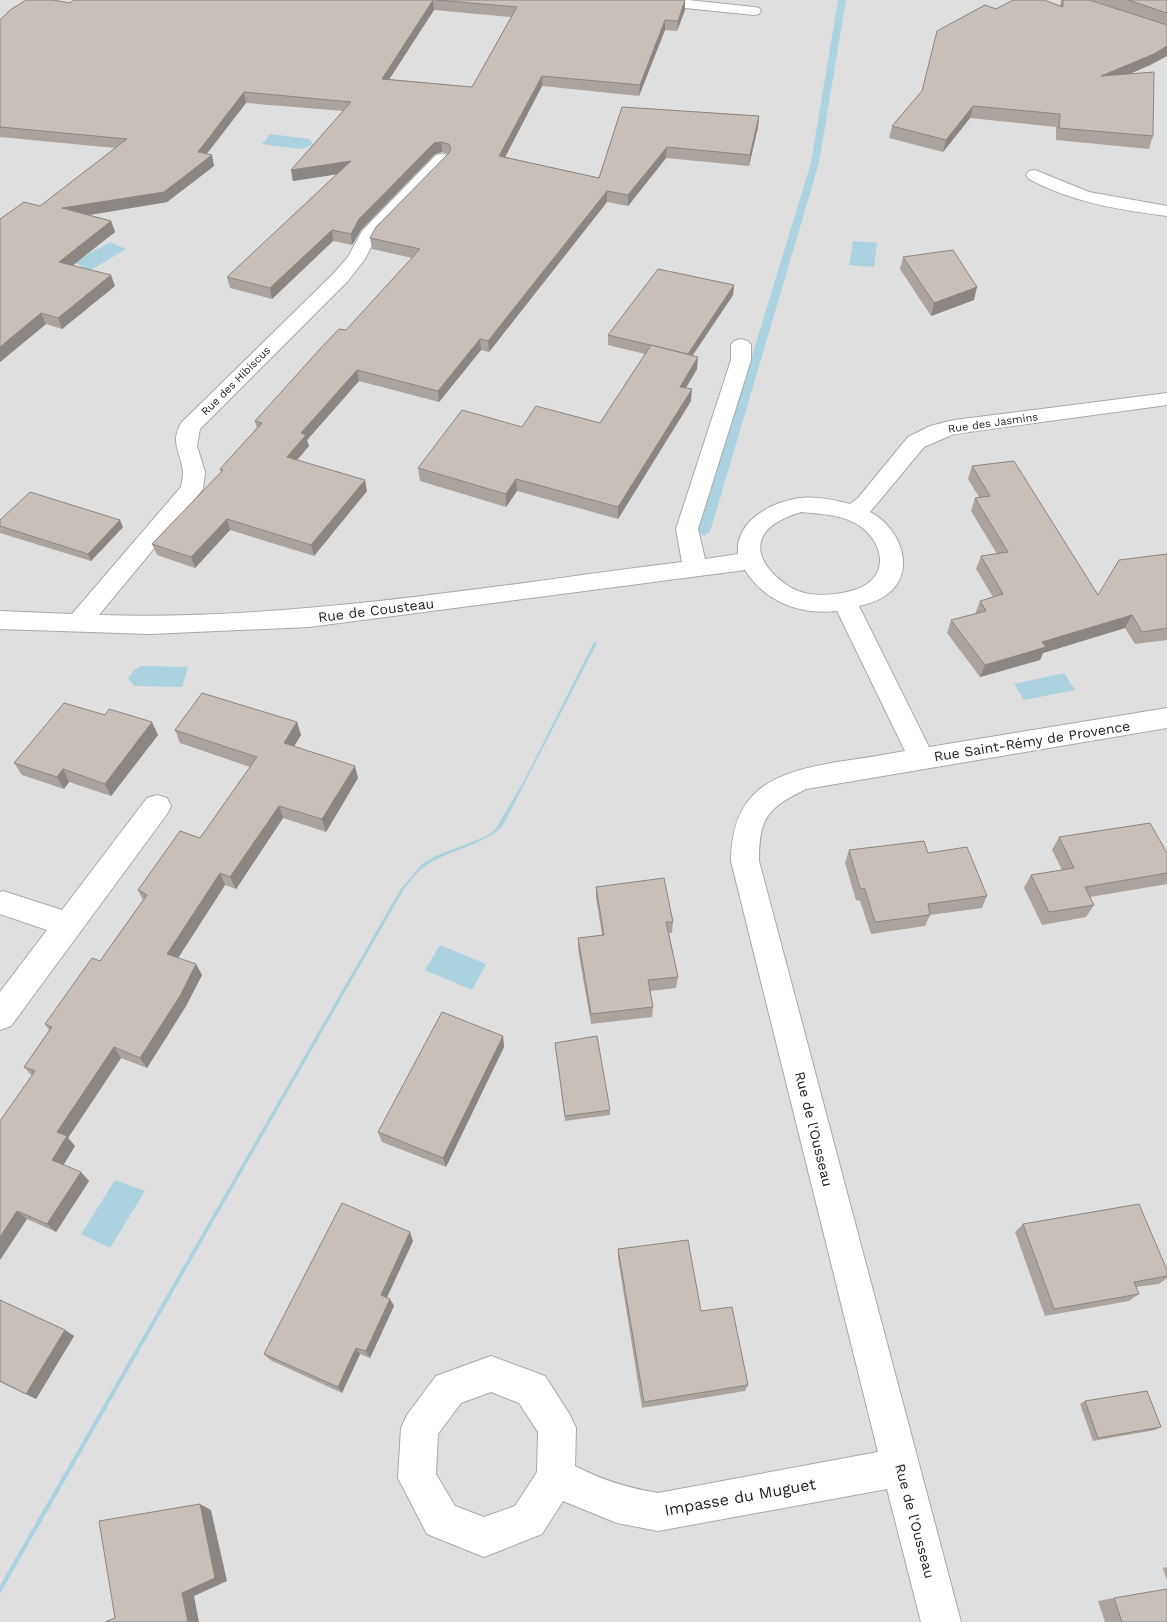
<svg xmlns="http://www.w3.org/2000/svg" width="1167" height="1622" font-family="'Work Sans',sans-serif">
	<rect width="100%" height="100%" fill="#f2efe9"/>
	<!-- residential -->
	<rect fill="#e0dfdf" x="0" y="0" width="1167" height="1622"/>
	<!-- water -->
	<g fill="#aad3df">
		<path d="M270,134L310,139L313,145L301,149L262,144Z"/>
		<path d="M853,241L877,243L874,267L849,265Z"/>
		<path d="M110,242L126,249L86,273L81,266L74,262Z"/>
		<path d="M594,642L597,643L502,827C477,848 450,849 425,866C417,872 410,881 404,889L0,1594V1585L400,890L422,864L438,855L482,838L494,831L524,781Z"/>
		<path d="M141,666L188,667L182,687L134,686L128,678L134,670Z"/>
		<path d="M1064,673L1075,690L1024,700L1014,684Z"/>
		<path d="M440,945L486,964L472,990L425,970Z"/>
		<path d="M115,1180L145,1191L110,1248L81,1234Z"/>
	</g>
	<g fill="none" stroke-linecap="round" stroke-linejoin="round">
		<!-- stream -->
		<path fill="#aad3df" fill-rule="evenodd" d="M838,0H846L819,163L710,532L704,536L698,532L811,163Z"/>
		<defs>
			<g id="street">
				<path d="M639,0H688L754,7L759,8L761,11L759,14L754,15L646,4L641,3Z"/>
				<path d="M442,154L448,155L450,159L448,163L376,237L365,259L347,282L200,429L197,446L205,472L203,489L99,615C294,621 489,586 682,562L676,529L731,360V345L734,341L741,339L748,341L751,345V360L698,529L705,559L738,554C735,521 771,502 800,498C816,496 835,500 850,504L858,498L908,437L930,426L954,420L1167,393V405L954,434L924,447L870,512C900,527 919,573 885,596C877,601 868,604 859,606L929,747L1167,708V728L806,789C767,808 759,818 759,861L961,1622H921L887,1489L658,1531L617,1523L563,1501L542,1534L484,1557L427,1534L398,1478L401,1428L407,1415L436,1376L491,1356L545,1376L570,1415L576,1428L575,1466C602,1480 628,1488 658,1493L878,1452L731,861C732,788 774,773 837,762C860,759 882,755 905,751L837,611C800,615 765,602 745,570L309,627L150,634L0,629V611L72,614L181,487C182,482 183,476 183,472C181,452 169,442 182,422L333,274L348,257L362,231L436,155ZM801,512C821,514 842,514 860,526C888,547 888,582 851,591C835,595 814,597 798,591C780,583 751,559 763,536C770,523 788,516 801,512ZM491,1392L519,1403L538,1432L537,1472L515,1506L484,1517L455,1506L436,1474L438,1434L461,1403Z"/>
				<path d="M1035,170L1089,192L1167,206V216C1119,210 1072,202 1029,179L1026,175L1029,171Z"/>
				<path d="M157,795L167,798L171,806L167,814L11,1026L0,1030V992L47,930L0,914V892L3,891L62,910L147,798Z"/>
			</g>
		</defs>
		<!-- street casing -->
		<use href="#street" stroke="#a9a9a9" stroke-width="2"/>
		<!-- street -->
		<use href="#street" fill="#fff" fill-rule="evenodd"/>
	</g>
	<!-- wall -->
	<g fill="#aba49e" fill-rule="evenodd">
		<path d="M73,0H685V10L677,31L665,30L639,96L542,86L505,157L599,178L622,107L759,116L758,127L749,166L666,158L628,206L607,202L489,352L481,350L439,402L359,381L307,440L309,446L297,460L367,491L314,556L230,530L195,568L157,555L152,544L221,473L220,469L257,428L255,421L346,330L412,258L372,249L370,238L448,154L442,152L435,154L361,230L352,245L333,241L272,299L230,288L227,277L337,174L293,181L291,170L343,111L246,103L207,154L214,166L167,202L89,215L111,221L115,232L73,265L115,286L62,329L46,324L0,362L40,206L115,148L0,137V20L70,3ZM434,10L511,17L472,87L389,79Z"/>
		<path d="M1061,0H1089L1117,9L1091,0H1167V56L1150,65L1130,74L1153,136L1149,149L1056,140V127L970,118L943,152L889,138L892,126L996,9L1060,6Z"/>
		<path d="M903,257L974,300L931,316L900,269Z"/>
		<path d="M734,285L733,295L693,355L697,369L686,388L691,401L618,519L517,491L506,507L420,481L418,468L600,423L645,354L608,345V335Z"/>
		<path d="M972,466L1098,595L1167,554V640L1135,644L1125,628L1043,653L1040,660L980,677L947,633L951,620L975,614L980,601L993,597L976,569L981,556L997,554L971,511L975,498L979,497L968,479Z"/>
		<path d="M0,520L123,527L91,561L0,533Z"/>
		<path d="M297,722L301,735L294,746L358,778L326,832L283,818L236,889L225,885L178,958L196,964L202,975L186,1006L147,1068L121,1058L68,1138L75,1146L63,1165L89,1181L56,1232L27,1219L0,1260L32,1076L24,1067L49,1030L45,1024L100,961L143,900L138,890L200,838L250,767L180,743L175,730Z"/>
		<path d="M158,735L111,796L69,782L64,789L22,775L14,763Z"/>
		<path d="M1059,837L1167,853V884L1090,897L1094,905L1086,917L1042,925L1024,888L1031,875L1062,870L1052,850Z"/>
		<path d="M849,850L928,853L987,896L982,908L930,915L925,926L871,934L860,901L856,900L845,863Z"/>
		<path d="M596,887L673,922L672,933H669L678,977L676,988L650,991L653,1007L652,1017L591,1024L578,949V938L602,935L596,898Z"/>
		<path d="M503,1036L504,1047L446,1167L382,1142L378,1132Z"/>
		<path d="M555,1043L610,1110V1115L565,1121Z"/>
		<path d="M1023,1224L1167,1270V1278L1159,1284L1136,1287L1139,1294L1129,1301L1045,1316L1015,1232Z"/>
		<path d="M413,1241L387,1298L390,1299L394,1306L370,1358L360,1354L342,1393L270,1360L264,1354Z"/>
		<path d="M618,1249L748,1385L745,1391L642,1408L618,1258Z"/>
		<path d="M0,1300L65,1330L74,1336L36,1399L0,1382Z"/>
		<path d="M1085,1401L1161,1427L1155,1430L1093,1441L1080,1404Z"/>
		<path d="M1167,1567V1581L1163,1568Z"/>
		<path d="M1114,1598L1167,1622H1105L1098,1601Z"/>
	</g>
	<!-- shaded-wall -->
	<g fill="#8b8681">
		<path d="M433,0L434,10L383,89L382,79Z"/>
		<path d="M685,0V10L677,31L678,21Z"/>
		<path d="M665,20V30L639,96L640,85Z"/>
		<path d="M1167,46V56L1150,65L1097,88L1101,76Z"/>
		<path d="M542,76V86L500,167L499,156Z"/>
		<path d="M244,92L246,103L200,162L198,152Z"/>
		<path d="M973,106L970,118L943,152L946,140Z"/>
		<path d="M759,116L758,127L749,166L750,155Z"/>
		<path d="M441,142L442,152L435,154L361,230L352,245L351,234L359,219L434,143Z"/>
		<path d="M667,147L666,158L628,206V195Z"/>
		<path d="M212,155L214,166L167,202L65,219L62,208Z"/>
		<path d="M351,161L352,172L293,181L291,170Z"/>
		<path d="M607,191V202L489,352L488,341Z"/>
		<path d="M111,221L115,232L63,273L59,262Z"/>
		<path d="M332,230L333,241L272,299L270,288Z"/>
		<path d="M111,275L115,286L62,329L58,318Z"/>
		<path d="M734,285L733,295L686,365L687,355Z"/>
		<path d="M977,287L974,300L931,316L934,303Z"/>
		<path d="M41,313L46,324L0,362V347Z"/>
		<path d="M480,339L481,350L439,402L438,391Z"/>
		<path d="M698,357L697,369L679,399L680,387Z"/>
		<path d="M357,370L359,381L307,440L309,446L290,468L287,457L301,433Z"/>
		<path d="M692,389L691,401L618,519V507Z"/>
		<path d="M516,479L517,491L506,507V494Z"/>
		<path d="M365,480L367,491L314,556L311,545Z"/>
		<path d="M227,519L230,530L195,568L191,557Z"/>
		<path d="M120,520L123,527L91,561L88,554Z"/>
		<path d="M1132,615L1125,628L1043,653L1040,660L980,677L985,665L1042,642Z"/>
		<path d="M152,722L158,735L111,796L105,784Z"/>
		<path d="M297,722L301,735L288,756L284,743Z"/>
		<path d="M355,766L358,778L326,832L322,819Z"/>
		<path d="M63,769L69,782L64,789L57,777Z"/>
		<path d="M279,806L283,818L236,889L230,877Z"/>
		<path d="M220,873L225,885L173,966L167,954Z"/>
		<path d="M196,964L202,975L186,1006L147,1068L140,1058Z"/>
		<path d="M503,1036L504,1047L446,1167L443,1158Z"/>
		<path d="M114,1047L121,1058L68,1138L75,1146L61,1169L52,1160L57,1132Z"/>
		<path d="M81,1172L89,1181L56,1232L47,1224Z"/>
		<path d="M17,1211L27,1219L0,1260V1237Z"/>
		<path d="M410,1232L413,1241L384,1303L381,1295Z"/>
		<path d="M390,1299L394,1306L370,1358L366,1351Z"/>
		<path d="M65,1330L74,1336L36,1399L26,1394Z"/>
		<path d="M356,1348L360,1354L342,1393L338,1387Z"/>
		<path d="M200,1504L211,1510L227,1581L194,1596L199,1622H188L182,1593Z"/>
	</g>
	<!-- building -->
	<g fill="#c7bfb8" stroke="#8b8681">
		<path d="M26,0H53L70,3L73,0H433L382,79L472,87L517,7L436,0H685L678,21L665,20L640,85L542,76L499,156L599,178L622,107L759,116L750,155L667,147L628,195L607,191L488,341L480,339L438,391L357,370L301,433L306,435L287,457L365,480L311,545L227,519L191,557L152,544L223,470L220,469L262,423L255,421L320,349L339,329L346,330L420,249L370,238L376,227L448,154L451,149L449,144L441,142L434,143L359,219L351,234L332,230L270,288L227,277L351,161L291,170L351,102L244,92L198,152L212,155L164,192L62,208L111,221L59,262L111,275L58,318L41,313L0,347V219L24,202L40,206L127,139L0,127V20L10,10Z"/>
		<path d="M1013,0H1044L1063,7V0H1089L1167,25V46L1154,54L1101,76L1154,72L1153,136L1059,128L1060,114L973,106L946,140L892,126L922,91L937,31L985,5L996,9Z"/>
		<path d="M1128,0H1167V13Z"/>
		<path d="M953,250L977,287L934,303L903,257Z"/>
		<path d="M658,269L734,285L688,354L608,335Z"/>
		<path d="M651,345L698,357L680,387L692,389L618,507L516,479L506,494L418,468L462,410L522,427L536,406L600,423Z"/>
		<path d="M1014,461L1098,595L1119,560L1167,554V628L1142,632L1132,615L1042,642L1046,647L985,665L951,620L986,611L980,601L1003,594L981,556L1008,552L975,498L990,496L972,466Z"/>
		<path d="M30,492L120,520L88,554L0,526V520Z"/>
		<path d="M202,693L297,722L284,743L355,766L322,819L279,806L230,877L220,873L167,954L196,964L180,996L140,1058L114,1047L57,1132L67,1136L52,1160L81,1172L47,1224L17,1211L0,1237V1121L35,1071L24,1067L52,1027L45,1024L92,958L100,961L147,895L138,890L180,831L200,838L257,757L175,730Z"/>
		<path d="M64,703L105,715L109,709L152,722L105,784L63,769L57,777L14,763Z"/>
		<path d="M1150,823L1167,853V873L1085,887L1094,905L1049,912L1031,875L1074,868L1059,837Z"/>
		<path d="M924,841L928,853L967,847L987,896L928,904L930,915L875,922L865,889L860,888L849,850Z"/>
		<path d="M664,878L673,922H666L678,977L648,980L653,1007L591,1014L578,938L604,935L596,887Z"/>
		<path d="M442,1012L503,1036L443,1158L378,1132Z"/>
		<path d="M597,1036L610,1110L565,1116L555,1043Z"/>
		<path d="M342,1203L410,1232L381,1295L390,1299L366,1351L356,1348L338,1387L264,1354Z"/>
		<path d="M1139,1204L1167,1270V1276L1134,1282L1139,1294L1054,1309L1023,1224Z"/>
		<path d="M688,1240L701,1311L732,1307L748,1385L644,1402L618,1249Z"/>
		<path d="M0,1300L65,1330L26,1394L0,1381Z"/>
		<path d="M1147,1391L1161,1427L1098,1438L1085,1401Z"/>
		<path d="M200,1504L215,1578L182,1593L188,1622H105L115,1618L99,1521Z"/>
		<path d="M1167,1589V1622H1122L1114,1598Z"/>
	</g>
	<g text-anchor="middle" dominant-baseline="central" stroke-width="4.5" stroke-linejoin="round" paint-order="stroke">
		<!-- far-street labels -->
		<g font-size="11" fill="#222" stroke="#fff">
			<text transform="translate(236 381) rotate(-45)">Rue des Hibiscus</text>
			<text transform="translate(993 423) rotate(-8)">Rue des Jasmins</text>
		</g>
		<!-- street labels -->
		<g font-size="14" fill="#222" stroke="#fff">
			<text transform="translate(376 610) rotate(-7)">Rue de Cousteau</text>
			<text transform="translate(1032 741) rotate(-9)">Rue Saint-Rémy de Provence</text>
			<text transform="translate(814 1129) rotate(76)">Rue de l'Ousseau</text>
			<text transform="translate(915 1521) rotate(75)">Rue de l'Ousseau</text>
		</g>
		<!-- near-street labels -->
		<g font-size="16" fill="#222" stroke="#fff">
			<text transform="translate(740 1497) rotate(-10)">Impasse du Muguet</text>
		</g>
	</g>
</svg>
